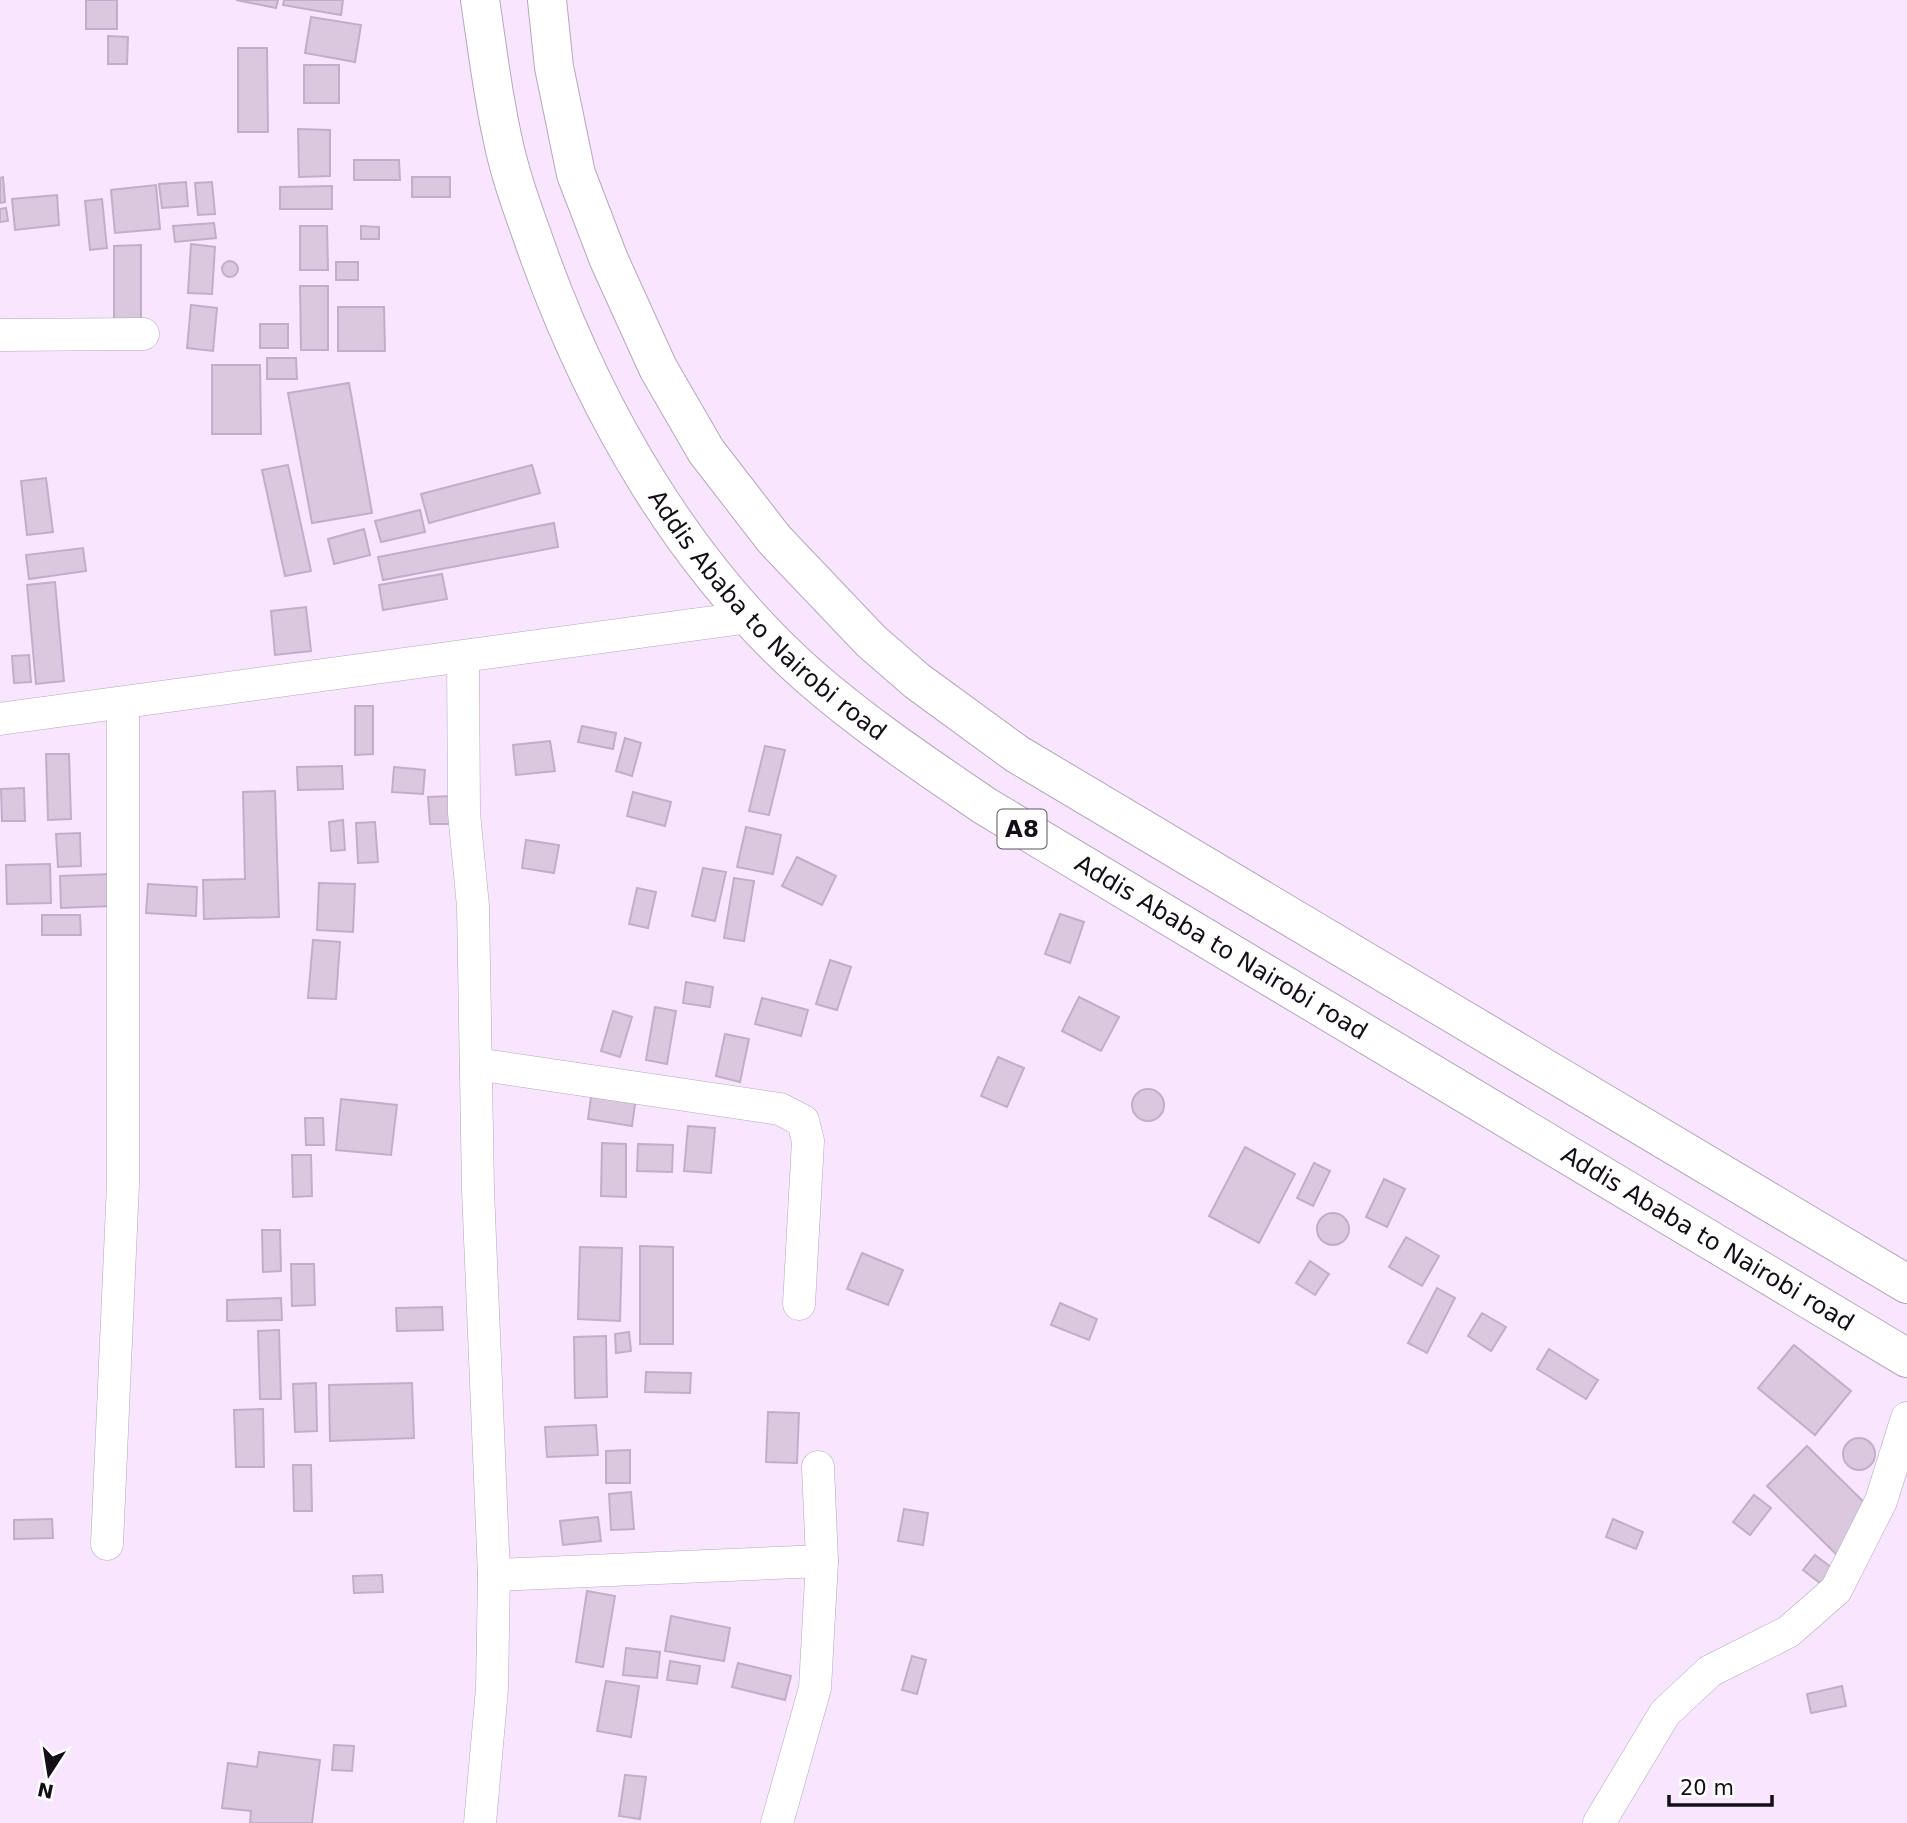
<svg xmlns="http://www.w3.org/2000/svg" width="1907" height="1823" font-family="'DejaVu Sans',sans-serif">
	<rect width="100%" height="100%" fill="#f8e6fe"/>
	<!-- building -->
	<g fill="#dac8df" stroke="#c0afc6" stroke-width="2">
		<rect x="86" y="0" width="31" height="29"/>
		<path d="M236,0H278L276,8Z"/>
		<path d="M284,0H343L341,15L283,5Z"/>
		<path d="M311,17L361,25L355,62L305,53Z"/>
		<path d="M108,36L128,37L127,64H108Z"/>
		<path d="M238,48H267L268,132H238Z"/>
		<rect x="304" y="65" width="35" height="38"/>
		<path d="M298,129L330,130V176L299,177Z"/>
		<path d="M354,160H399L400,180H354Z"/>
		<path d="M3,177L5,202L0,203V178Z"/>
		<rect x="412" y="177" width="38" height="20"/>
		<path d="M186,182L188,206L162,208L159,184Z"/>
		<path d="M212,182L215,214L198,215L195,183Z"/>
		<path d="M156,185L160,229L115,233L111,190Z"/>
		<path d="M332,186V209H280V187Z"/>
		<path d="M57,195L59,225L15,230L12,199Z"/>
		<path d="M102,199L107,248L90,250L85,201Z"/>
		<path d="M6,208L8,221L0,222V209Z"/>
		<path d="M214,223L216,238L175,242L173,226Z"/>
		<path d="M300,226H327L328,270H300Z"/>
		<path d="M361,226L379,227V239H361Z"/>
		<path d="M191,244L215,247L212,294L188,293Z"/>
		<path d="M141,245V325H114V246Z"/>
		<circle cx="230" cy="269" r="8"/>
		<rect x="336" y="262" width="22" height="18"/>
		<path d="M300,286H328V350H301Z"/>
		<path d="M191,305L217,308L213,351L187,348Z"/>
		<path d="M338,307H384L385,351H338Z"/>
		<rect x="260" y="324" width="28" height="24"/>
		<path d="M267,358H296L297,379H267Z"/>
		<path d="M212,365H260L261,434H212Z"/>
		<path d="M349,383L372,513L312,523L288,393Z"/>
		<path d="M288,465L311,571L285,576L262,470Z"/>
		<path d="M532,465L540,493L429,523L421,494Z"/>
		<path d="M46,478L53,532L27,535L21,481Z"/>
		<path d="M420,510L425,532L381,542L375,521Z"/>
		<path d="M554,523L558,547L383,580L378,557Z"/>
		<path d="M364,529L370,555L334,564L328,539Z"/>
		<path d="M83,548L86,571L29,579L26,555Z"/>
		<path d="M442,574L447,599L383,610L379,585Z"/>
		<path d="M55,582L64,681L36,684L27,585Z"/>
		<path d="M306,607L311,651L275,655L271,611Z"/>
		<path d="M29,655L31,682L14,683L12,656Z"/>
		<path d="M355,706H373V754L355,755Z"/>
		<path d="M582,726L616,733L613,749L578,742Z"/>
		<path d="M625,738L641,743L632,776L616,771Z"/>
		<path d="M550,741L555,771L516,775L513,745Z"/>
		<path d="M765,746L785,750L769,815L749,811Z"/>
		<path d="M46,754H69L71,819L48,820Z"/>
		<path d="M342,766L343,789L298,790L297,767Z"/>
		<path d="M394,767L425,770L423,794L392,792Z"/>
		<path d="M24,788L25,821H2L1,789Z"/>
		<path d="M275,791L279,917L204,919L203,880L245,879L243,792Z"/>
		<path d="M633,792L671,802L665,826L627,816Z"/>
		<path d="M451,796L452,824H430L428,797Z"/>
		<path d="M343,820L345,850L331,851L329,822Z"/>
		<path d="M375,822L378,862L358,863L356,823Z"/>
		<path d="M746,827L781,835L773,874L737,867Z"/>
		<path d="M80,833L81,866L58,867L56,834Z"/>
		<path d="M526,840L559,845L554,873L522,868Z"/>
		<path d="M797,857L836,876L822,905L782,886Z"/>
		<path d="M50,864L51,903L7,904L6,865Z"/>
		<path d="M703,868L726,872L715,921L692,916Z"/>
		<path d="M112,874L113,906L61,908L60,876Z"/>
		<path d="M734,878L754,881L744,941L724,938Z"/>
		<path d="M319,883L355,884L353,932L317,930Z"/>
		<path d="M148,884L197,887L196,916L146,913Z"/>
		<path d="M637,888L656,892L648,928L629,924Z"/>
		<path d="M1060,914L1084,922L1070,963L1045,954Z"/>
		<path d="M42,915H80L81,935H42Z"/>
		<path d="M313,940L340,942L336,999L308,998Z"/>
		<path d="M830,960L851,967L837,1010L816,1004Z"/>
		<path d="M686,982L713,987L710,1007L683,1003Z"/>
		<path d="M1079,997L1119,1017L1101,1051L1062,1031Z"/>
		<path d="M762,998L808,1010L801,1036L755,1024Z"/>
		<path d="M655,1007L676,1011L667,1064L646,1060Z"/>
		<path d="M613,1011L632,1017L620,1057L601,1051Z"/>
		<path d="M725,1034L749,1039L740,1082L716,1076Z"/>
		<path d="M998,1057L1024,1068L1007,1107L981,1096Z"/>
		<circle cx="1148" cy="1105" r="16"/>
		<path d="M592,1090L636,1097L632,1126L588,1119Z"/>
		<path d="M341,1099L397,1105L391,1155L336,1150Z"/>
		<path d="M305,1118H323L324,1145H306Z"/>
		<path d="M688,1126L715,1128L711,1173L684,1171Z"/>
		<path d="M602,1143L626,1144V1197L601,1196Z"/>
		<path d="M638,1144L673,1145L672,1172L637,1171Z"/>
		<path d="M1245,1147L1295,1174L1259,1243L1209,1216Z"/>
		<path d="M292,1155H311L312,1196L293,1197Z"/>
		<path d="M1314,1163L1330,1171L1313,1206L1297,1198Z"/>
		<path d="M1384,1179L1405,1189L1387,1227L1366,1217Z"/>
		<circle cx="1333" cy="1229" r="16"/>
		<path d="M262,1230H280L281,1271L263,1272Z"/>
		<path d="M1406,1237L1439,1256L1422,1286L1389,1267Z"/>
		<path d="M640,1246L673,1247V1344H640Z"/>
		<path d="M580,1247L622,1248L620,1321L578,1319Z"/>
		<path d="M862,1253L903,1270L888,1305L847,1289Z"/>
		<path d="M1310,1261L1329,1274L1315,1295L1296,1283Z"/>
		<path d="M291,1264H314L315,1305L292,1306Z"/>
		<path d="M1437,1288L1455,1298L1427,1353L1408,1343Z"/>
		<path d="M281,1298L282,1320L227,1321V1300Z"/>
		<path d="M1060,1303L1097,1319L1089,1340L1051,1325Z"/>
		<path d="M442,1307L443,1330L397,1331L396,1308Z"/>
		<path d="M1482,1313L1506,1327L1491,1351L1468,1336Z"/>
		<path d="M279,1330L281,1399H260L258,1331Z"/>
		<path d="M629,1332L631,1351L616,1353L615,1334Z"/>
		<path d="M606,1336L607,1397L575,1398L574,1337Z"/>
		<path d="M1794,1345L1851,1391L1815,1435L1758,1388Z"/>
		<path d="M1549,1349L1598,1380L1586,1399L1537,1369Z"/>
		<path d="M646,1372L691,1373L690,1393L645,1392Z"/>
		<path d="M316,1383L317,1431L295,1432L293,1384Z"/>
		<path d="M412,1383L414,1438L330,1441L329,1385Z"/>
		<path d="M263,1409L264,1467H236L234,1410Z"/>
		<path d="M768,1412L799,1413L797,1463L766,1462Z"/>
		<path d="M596,1425L598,1455L547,1457L545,1427Z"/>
		<circle cx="1859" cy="1454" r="16"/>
		<path d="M1807,1446L1882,1520L1842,1560L1767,1486Z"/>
		<path d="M630,1450V1483H606V1451Z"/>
		<path d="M293,1465H311L312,1511H294Z"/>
		<path d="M631,1492L634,1529L611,1530L609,1494Z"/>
		<path d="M1754,1495L1771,1508L1750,1535L1733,1522Z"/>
		<path d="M904,1509L928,1513L923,1545L898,1541Z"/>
		<path d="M598,1517L601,1541L563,1545L560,1521Z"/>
		<path d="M52,1519L53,1538L14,1539V1520Z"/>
		<path d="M1613,1519L1643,1532L1636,1549L1606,1537Z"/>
		<path d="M1815,1555L1845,1578L1833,1593L1803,1570Z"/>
		<path d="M382,1575L383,1592L354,1593L353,1576Z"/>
		<path d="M587,1591L615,1596L603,1667L576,1662Z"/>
		<path d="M671,1616L730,1628L724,1661L665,1651Z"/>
		<path d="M626,1648L660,1652L657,1678L623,1675Z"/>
		<path d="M912,1656L926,1660L917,1694L902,1690Z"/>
		<path d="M670,1661L700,1666L697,1684L667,1680Z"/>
		<path d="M738,1663L791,1676L785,1700L732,1687Z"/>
		<path d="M606,1681L639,1686L631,1737L597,1731Z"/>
		<path d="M1842,1686L1846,1706L1811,1713L1807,1694Z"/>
		<path d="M334,1745L354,1746L352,1771L332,1770Z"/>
		<path d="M259,1752L320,1760L312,1823H250L251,1811L222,1808L228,1763L257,1767Z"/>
		<path d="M625,1775L646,1777L640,1819L619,1816Z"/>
	</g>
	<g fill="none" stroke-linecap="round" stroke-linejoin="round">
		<defs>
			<g id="minor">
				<path d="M0,335L143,334"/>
				<path d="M463,658L464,813L473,906L478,1190L494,1575L492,1689L480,1823"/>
				<path d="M0,719L750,617"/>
				<path d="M476,1064L780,1109L803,1121L808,1141L799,1304"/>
				<path d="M107,1544L123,1184V703"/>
				<path d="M494,1575L822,1561L818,1467"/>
				<path d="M777,1823L815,1688L822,1561"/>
				<path d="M1599,1823L1665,1713L1710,1671L1788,1632L1836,1590L1881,1501L1907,1418"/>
			</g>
			<g id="trunk">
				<path id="s1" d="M480,0C487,45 492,91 502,136C510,177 526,218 540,258C597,414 684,566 810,677C865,725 925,765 985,806L1907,1358"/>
				<path d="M547,0L554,67L576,174L609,260L658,368L706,451L774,539L871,641L917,681L1017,754L1907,1284"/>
			</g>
		</defs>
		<!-- minor casing -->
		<use href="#minor" stroke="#b7a6bc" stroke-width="33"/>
		<!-- trunk casing -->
		<use href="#trunk" stroke="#b7a6bc" stroke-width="40"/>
		<!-- minor -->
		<use href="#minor" stroke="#fff" stroke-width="32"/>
		<!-- trunk -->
		<use href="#trunk" stroke="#fff" stroke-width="38"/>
	</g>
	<g text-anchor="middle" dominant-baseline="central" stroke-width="6" stroke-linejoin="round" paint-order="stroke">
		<!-- shield labels -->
		<rect fill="#fff" stroke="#5a565c" stroke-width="2" x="997.5" y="809.5" width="49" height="39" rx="5"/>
		<g font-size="23" font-weight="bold" fill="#140e16">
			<text x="1022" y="829">A8</text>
		</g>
		<!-- street labels -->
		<g font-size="24" fill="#140e16" stroke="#fff">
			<text stroke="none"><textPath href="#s1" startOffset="695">Addis Ababa to Nairobi road</textPath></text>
			<text stroke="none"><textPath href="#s1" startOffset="1262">Addis Ababa to Nairobi road</textPath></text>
			<text stroke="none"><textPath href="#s1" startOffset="1829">Addis Ababa to Nairobi road</textPath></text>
		</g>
	</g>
	<!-- north arrow -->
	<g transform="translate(49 1774) rotate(192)" stroke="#ffffff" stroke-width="5" paint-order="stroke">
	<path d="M0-5L12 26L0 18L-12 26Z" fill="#140e16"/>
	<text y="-10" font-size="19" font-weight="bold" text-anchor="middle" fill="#140e16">N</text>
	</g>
	<!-- scale -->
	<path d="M1669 1795v10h103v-10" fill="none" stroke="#140e16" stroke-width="3.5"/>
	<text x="1680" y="1795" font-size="21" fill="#140e16" stroke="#ffffff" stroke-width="5" paint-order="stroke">20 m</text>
</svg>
